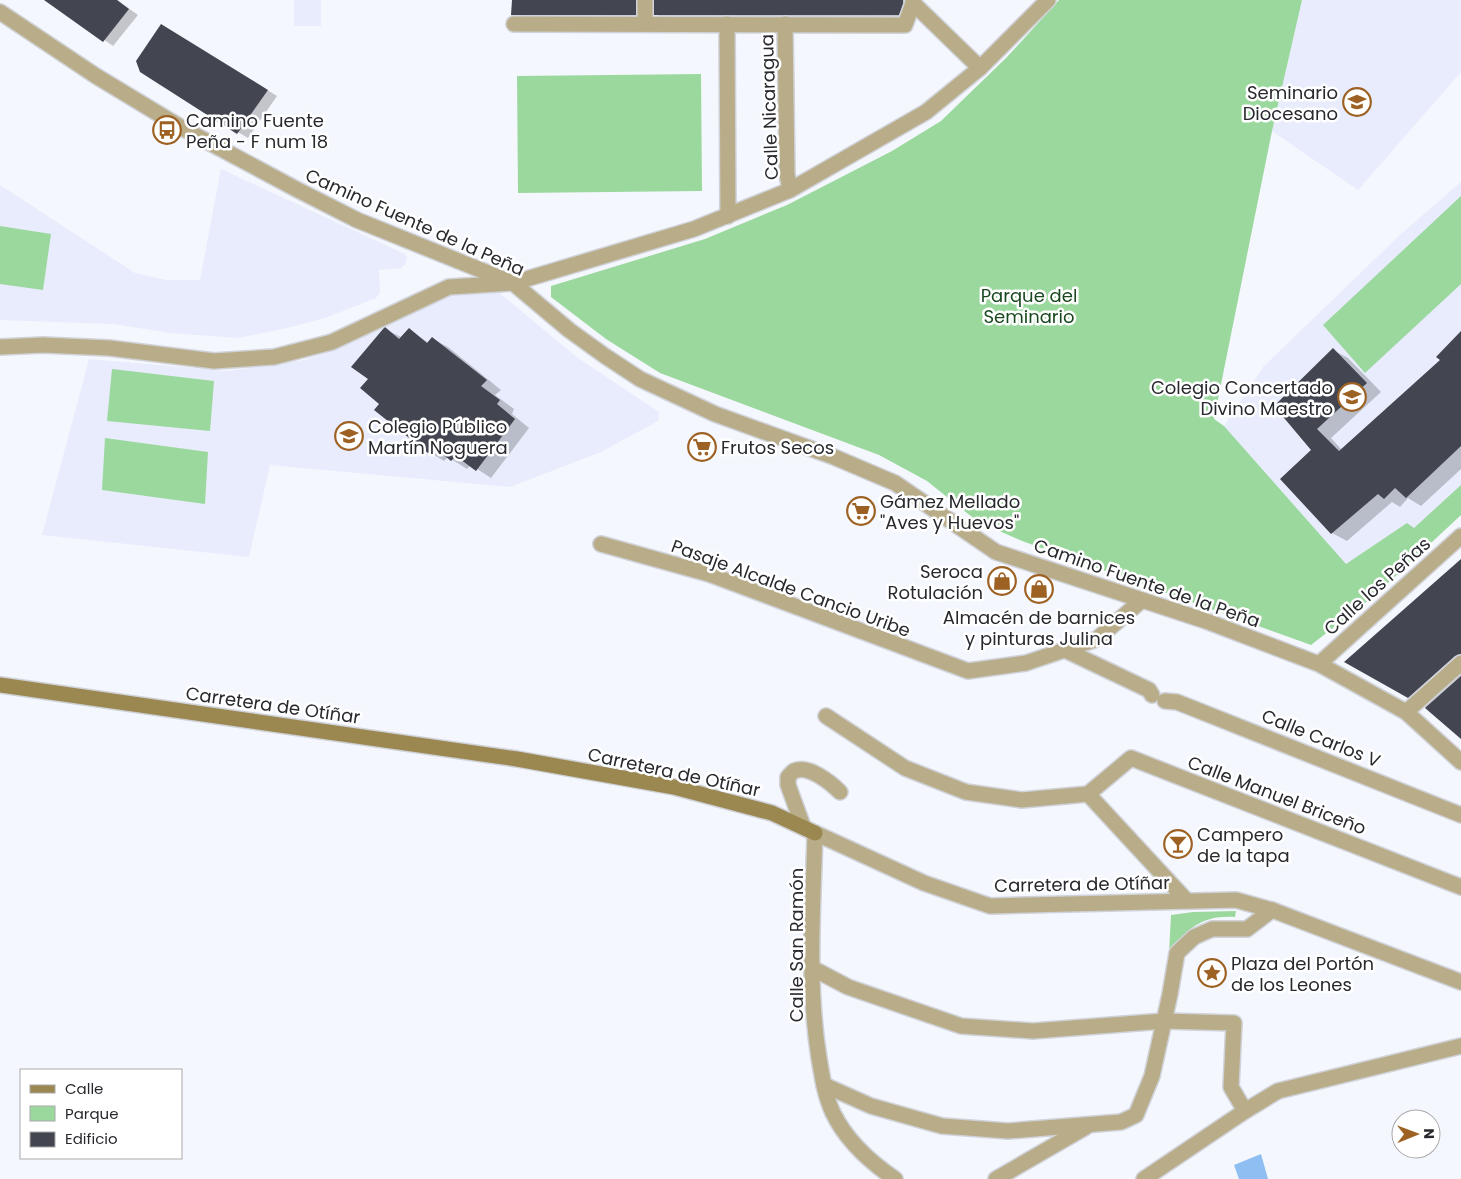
<svg xmlns="http://www.w3.org/2000/svg" width="1461" height="1179" font-family="Poppins,sans-serif">
	<rect width="100%" height="100%" fill="#f5f7fe"/>
	<!-- built -->
	<g fill="#e8ecfc">
		<rect x="294" y="0" width="27" height="26"/>
		<path d="M1302,0H1461V72L1358,190L1272,131Z"/>
		<path d="M221,169L405,254L407,258L405,264L401,268L379,270L380,293L376,298L325,318L287,328L238,338L170,333L114,324L0,320V185L135,273L166,280H200Z"/>
		<path d="M1461,182V515L1374,596L1224,426L1263,367L1401,234Z"/>
		<path d="M497,291L578,358L659,412L658,421L601,452L510,487L270,465L249,557L42,535L89,359L227,371L305,360L356,341L385,322L448,293Z"/>
	</g>
	<!-- green -->
	<g fill="#9bd89e">
		<path d="M1059,0H1302L1272,131L1214,419L1224,426L1346,564L1407,523L1414,528L1461,485V515L1374,596L1311,645L1022,541L977,521L927,481L879,455L660,373L606,339L551,297V286L705,239L787,205L892,151L941,121L1007,57Z"/>
		<path d="M701,74L702,191L518,193L517,76Z"/>
		<path d="M1461,196V284L1365,373L1323,325Z"/>
		<path d="M0,226L51,234L43,290L0,284Z"/>
		<path d="M112,369L214,381L210,431L107,421Z"/>
		<path d="M105,438L208,452L205,504L102,490Z"/>
		<path d="M1236,911L1235,917C1202,915 1188,928 1169,953L1171,915L1193,912Z"/>
	</g>
	<!-- water -->
	<path fill="#8fbef3" d="M1261,1154L1268,1179H1239L1234,1165Z"/>
	<!-- shadow -->
	<g fill="#0003">
		<path d="M47,0H117L138,15L113,46Z"/>
		<path d="M513,0H648L645,20H522L513,15Z"/>
		<path d="M655,0H912L908,20H665L656,14Z"/>
		<path d="M171,31L277,96L248,138L238,132Z"/>
		<path d="M385,329L401,337L409,330L429,343L433,339L448,347L501,390L495,395L514,409L512,414L529,428L491,478L471,465L467,469L448,457L444,461L429,452L376,410L381,404L370,378Z"/>
		<path d="M1461,333V469L1421,506L1408,498L1400,507L1392,502L1347,541L1332,533L1313,450L1276,406L1333,350L1348,358L1381,392L1331,438L1342,450L1442,360Z"/>
		<path d="M1461,560V738L1427,708L1346,661Z"/>
	</g>
	<!-- building -->
	<g fill="#434650">
		<path d="M44,0H117L129,9L103,42Z"/>
		<path d="M512,0H636V15H511Z"/>
		<path d="M654,0H903V4L899,15H654Z"/>
		<path d="M161,24L268,90L237,134L140,72L136,61Z"/>
		<path d="M385,327L399,339L409,328L427,343L432,337L487,380L481,386L500,400L497,404L515,419L476,471L456,456L451,461L434,447L428,453L374,410L379,404L360,388L368,379L351,367L383,329Z"/>
		<path d="M1461,331V446L1406,498L1395,488L1384,499L1378,494L1331,534L1280,479L1311,450L1274,406L1333,348L1367,383L1317,429L1339,451L1440,360L1436,357Z"/>
		<path d="M1461,559V654L1455,656L1408,698L1344,662Z"/>
		<path d="M1461,676V739L1425,708Z"/>
	</g>
	<g fill="none" stroke-linecap="round" stroke-linejoin="round">
		<defs>
			<g id="street">
				<path d="M913,0V3L980,68"/>
				<path d="M0,12L96,76L182,128L296,189L357,220L513,283L569,330L605,356L640,379L715,414L834,457L895,483L996,552L1206,621L1319,664L1406,712L1461,762"/>
				<path d="M514,24L905,25L913,3"/>
				<path d="M645,24V0"/>
				<path d="M727,24L728,216"/>
				<path d="M785,24L787,174L790,190"/>
				<path d="M0,347L43,345L109,348L214,361L274,357L332,342L449,287L513,283L694,229L790,190L926,112L980,68L1048,0"/>
				<path d="M601,544L709,574L968,671L1026,663L1097,639L1142,600"/>
				<path d="M1065,650L1149,690L1152,695"/>
				<path d="M1319,664L1461,536"/>
				<path d="M1165,701L1177,702L1461,815"/>
				<path d="M1406,712L1461,663"/>
				<path d="M826,716L905,768L966,792L1022,800L1088,794L1131,758L1461,887"/>
				<path d="M1088,794L1187,901"/>
				<path d="M803,826L788,785V777C790,775 792,772 794,771C808,764 831,783 840,792"/>
				<path d="M812,968L848,987L961,1026L1033,1031L1164,1021L1234,1023L1231,1087L1245,1111"/>
				<path d="M824,1085L871,1106L942,1126L1008,1131L1121,1122L1136,1115L1152,1076L1170,994L1177,953L1194,937L1212,929H1247L1272,910"/>
				<path d="M895,1179C870,1162 846,1140 833,1113C825,1096 822,1076 819,1058C807,984 813,907 815,833L924,883L990,906L1236,900L1272,910L1461,982"/>
				<path d="M996,1179L1086,1127"/>
				<path d="M1144,1179L1245,1111L1278,1091L1461,1046"/>
			</g>
			<path id="secondary" d="M0,685L517,759L674,787L772,813L815,833"/>
		</defs>
		<!-- street casing -->
		<use href="#street" stroke="#d0d2d9" stroke-width="18"/>
		<!-- secondary casing -->
		<use href="#secondary" stroke="#d0d2d9" stroke-width="18"/>
		<!-- street -->
		<use href="#street" stroke="#b9ad89" stroke-width="15"/>
		<!-- secondary -->
		<use href="#secondary" stroke="#9b8851" stroke-width="15"/>
	</g>
	<!-- icons -->
	<defs>
		<symbol id="university-ring" viewBox="-11 -11 22 22"><circle r="9.5" fill="#fff" stroke="#9d6124" stroke-width="1.5"/><path d="M0-5L7-2L0 1L-7-2ZM-4 1L0 2.5L4 1V4Q0 6-4 4Z" fill="#9d6124"/></symbol>
		<symbol id="bus-ring" viewBox="-11 -11 22 22"><circle r="9.5" fill="#fff" stroke="#9d6124" stroke-width="1.5"/><path d="M-5-6H5V4H4V6H2V4H-2V6H-4V4H-5ZM-3.5-4V0h7V-4ZM-3.5 1.2v1.5H-2V1.2ZM2 1.2v1.5H3.5V1.2Z" fill="#9d6124"/></symbol>
		<symbol id="school-ring" viewBox="-11 -11 22 22"><circle r="9.5" fill="#fff" stroke="#9d6124" stroke-width="1.5"/><path d="M0-5L7-2L0 1L-7-2ZM-4 1L0 2.5L4 1V4Q0 6-4 4Z" fill="#9d6124"/></symbol>
		<symbol id="supermarket-ring" viewBox="-11 -11 22 22"><circle r="9.5" fill="#fff" stroke="#9d6124" stroke-width="1.5"/><path d="M-6-5.5h2.5l.6 2H6L4.5 2H-2.5L-4.4-4H-6ZM-1.5 3.2a1.3 1.3 0 1 0 .1 0ZM3 3.2a1.3 1.3 0 1 0 .1 0Z" fill="#9d6124"/></symbol>
		<symbol id="shop-ring" viewBox="-11 -11 22 22"><circle r="9.5" fill="#fff" stroke="#9d6124" stroke-width="1.5"/><path d="M-5-2.5h2.3a2.7 3.5 0 0 1 5.4 0H5L5.5 6h-11ZM-1.5-2.5h3a1.5 2.3 0 0 0-3 0Z" fill="#9d6124"/></symbol>
		<symbol id="bar-ring" viewBox="-11 -11 22 22"><circle r="9.5" fill="#fff" stroke="#9d6124" stroke-width="1.5"/><path d="M-6-5H6L.8 .8V4.5H3.5V6h-7V4.5H-.8V.8Z" fill="#9d6124"/></symbol>
		<symbol id="sight-ring" viewBox="-11 -11 22 22"><circle r="9.5" fill="#fff" stroke="#9d6124" stroke-width="1.5"/><path d="M0-6L1.8-2.2L6-1.7L2.9 1.2L3.7 5.4L0 3.3L-3.7 5.4L-2.9 1.2L-6-1.7L-1.8-2.2Z" fill="#9d6124"/></symbol>
	</defs>
	<g fill-rule="evenodd">
		<use href="#university-ring" x="1341" y="86" width="32" height="32"/>
		<use href="#bus-ring" x="151" y="114" width="32" height="32"/>
		<use href="#school-ring" x="1336" y="381" width="32" height="32"/>
		<use href="#school-ring" x="333" y="420" width="32" height="32"/>
		<use href="#supermarket-ring" x="686" y="431" width="32" height="32"/>
		<use href="#supermarket-ring" x="845" y="495" width="32" height="32"/>
		<use href="#shop-ring" x="986" y="565" width="32" height="32"/>
		<use href="#shop-ring" x="1023" y="573" width="32" height="32"/>
		<use href="#bar-ring" x="1162" y="828" width="32" height="32"/>
		<use href="#sight-ring" x="1196" y="957" width="32" height="32"/>
	</g>
	<g text-anchor="middle" dominant-baseline="central" stroke-width="5" stroke-linejoin="round" paint-order="stroke">
		<!-- poi labels -->
		<g font-size="18" fill="#28292e" stroke="#fff" text-anchor="start">
			<text x="1338" y="92" text-anchor="end">Seminario<tspan x="1338" dy="21">Diocesano</tspan></text>
			<text x="186" y="120">Camino Fuente<tspan x="186" dy="21">Peña - F num 18</tspan></text>
			<text x="1333" y="387" text-anchor="end">Colegio Concertado<tspan x="1333" dy="21">Divino Maestro</tspan></text>
			<text x="368" y="426">Colegio Público<tspan x="368" dy="21">Martín Noguera</tspan></text>
			<text x="721" y="447">Frutos Secos</text>
			<text x="880" y="501">Gámez Mellado<tspan x="880" dy="21">"Aves y Huevos"</tspan></text>
			<text x="983" y="571" text-anchor="end">Seroca<tspan x="983" dy="21">Rotulación</tspan></text>
			<text x="1039" y="617" text-anchor="middle">Almacén de barnices<tspan x="1039" dy="21">y pinturas Julina</tspan></text>
			<text x="1197" y="834">Campero<tspan x="1197" dy="21">de la tapa</tspan></text>
			<text x="1231" y="963">Plaza del Portón<tspan x="1231" dy="21">de los Leones</tspan></text>
		</g>
		<!-- street labels -->
		<g font-size="18" fill="#28292e" stroke="#fff">
			<text transform="translate(769 107) rotate(-92)">Calle Nicaragua</text>
			<text transform="translate(415 222) rotate(24)">Camino Fuente de la Peña</text>
			<text transform="translate(1147 583) rotate(19)">Camino Fuente de la Peña</text>
			<text transform="translate(1377 586) rotate(-42)">Calle los Peñas</text>
			<text transform="translate(791 588) rotate(20)">Pasaje Alcalde Cancio Uribe</text>
			<text transform="translate(273 705) rotate(8)">Carretera de Otíñar</text>
			<text transform="translate(1321 738) rotate(22)">Calle Carlos V</text>
			<text transform="translate(674 772) rotate(12)">Carretera de Otíñar</text>
			<text transform="translate(1277 795) rotate(21)">Calle Manuel Briceño</text>
			<text transform="translate(1082 884) rotate(-1)">Carretera de Otíñar</text>
			<text transform="translate(796 945) rotate(-90)">Calle San Ramón</text>
		</g>
		<!-- park labels -->
		<g font-size="18" fill="#19491f" stroke="#fff">
			<text x="1029" y="295">Parque del<tspan x="1029" dy="21">Seminario</tspan></text>
		</g>
	</g>
	<!-- legend -->
	<rect x="20" y="1069" width="162" height="90" fill="#ffffff" stroke="#a9a9ab"/>
	<rect x="30" y="1085" width="25" height="8" fill="#9b8851" stroke="#a9a9ab"/>
	<text x="65" y="1094" font-size="15" fill="#28292e">Calle</text>
	<rect x="30" y="1106" width="25" height="15" fill="#9bd89e" stroke="#a9a9ab"/>
	<text x="65" y="1119" font-size="15" fill="#28292e">Parque</text>
	<rect x="30" y="1132" width="25" height="15" fill="#434650" stroke="#a9a9ab"/>
	<text x="65" y="1144" font-size="15" fill="#28292e">Edificio</text>
	<!-- north arrow -->
	<g transform="translate(1416 1134) rotate(89)"><circle r="24" fill="#ffffff" stroke="#a9a9ab"/>
	<path d="M0-4L9 19L0 12L-9 19Z" fill="#9d6124"/>
	<text y="-8" font-size="14" font-weight="bold" text-anchor="middle" fill="#28292e">N</text>
	</g>
</svg>
